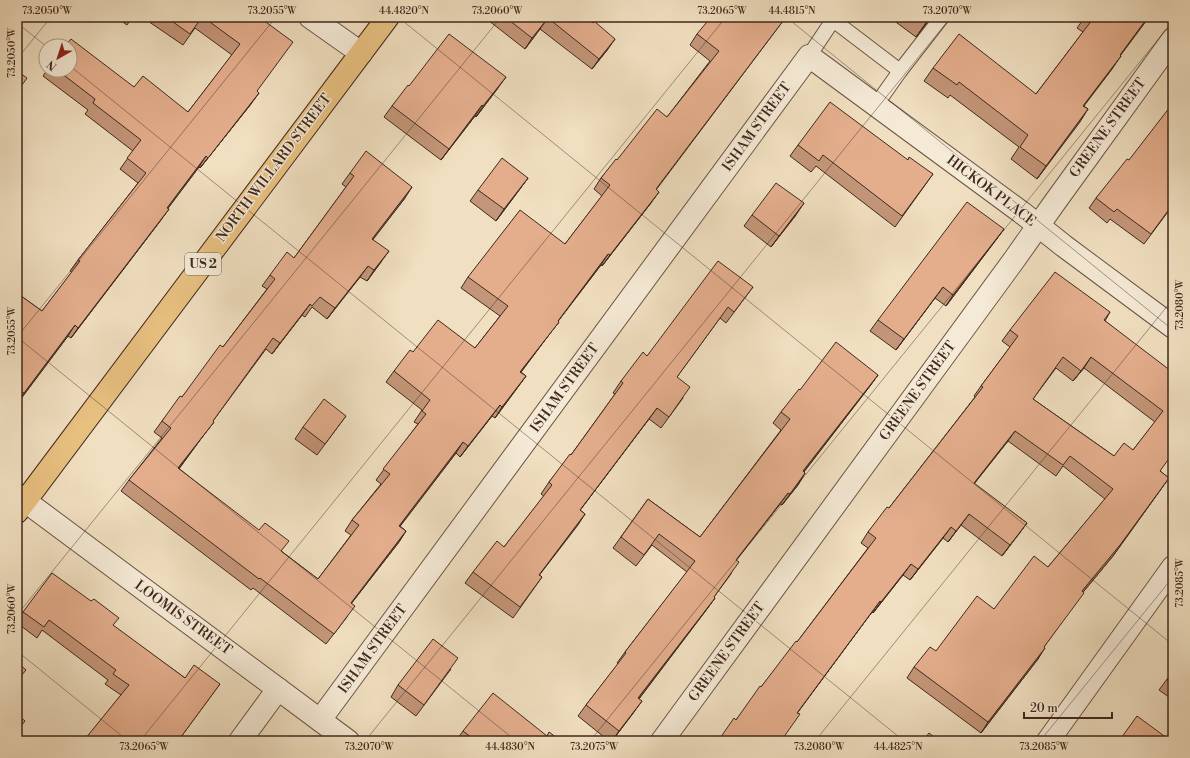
<svg xmlns="http://www.w3.org/2000/svg" width="1190" height="758" font-family="'Libre Bodoni',serif">
	<rect width="100%" height="100%" fill="#f0dfc0"/>
	<filter id="stains"><feTurbulence type="fractalNoise" baseFrequency=".005" numOctaves="4"/><feColorMatrix values="0 0 0 0 .2 0 0 0 0 .09 0 0 0 0 .02 0 0 0 .5 -.17"/></filter>
	<radialGradient id="worn" r=".72"><stop offset=".6" stop-color="#630" stop-opacity="0"/><stop offset="1" stop-color="#630" stop-opacity=".3"/></radialGradient>
	<g fill="none" stroke-linecap="round" stroke-linejoin="round">
		<defs>
			<g id="service">
				<path d="M809,56L833,20L900,71"/>
				<path d="M876,105L900,71L942,17"/>
			</g>
			<g id="minor">
				<path d="M310,17L361,53"/>
				<path d="M17,495L348,741"/>
				<path d="M320,720L809,56L1021,212L1064,246L1173,327"/>
				<path d="M240,741L278,689"/>
				<path d="M662,741L1014,260L1055,202L1173,39"/>
				<path d="M1048,741L1173,567"/>
			</g>
			<path id="primary" d="M17,512L388,17"/>
		</defs>
		<!-- service casing -->
		<use href="#service" stroke="#6b5646" stroke-width="16"/>
		<!-- minor casing -->
		<use href="#minor" stroke="#6b5646" stroke-width="24"/>
		<!-- primary casing -->
		<use href="#primary" stroke="#3f291e" stroke-width="24"/>
		<!-- service -->
		<use href="#service" stroke="#f5ead6" stroke-width="14"/>
		<!-- minor -->
		<use href="#minor" stroke="#f5ead6" stroke-width="22"/>
		<!-- primary -->
		<use href="#primary" stroke="#e8c080" stroke-width="22"/>
	</g>
	<!-- wall -->
	<g fill="#c49679" stroke="#3f291e" fill-rule="evenodd">
		<path d="M116,17H132L127,25Z"/>
		<path d="M142,17H259L257,91L251,104L200,168L199,167L168,208L161,220L71,338L68,336L17,404V293L42,311L72,272L70,271L78,260L138,183L120,169L133,151L85,114L88,110L43,76L47,70H70L134,87L188,112L232,55L195,28L183,45Z"/>
		<path d="M484,17H586L608,49L592,69L540,29L525,49Z"/>
		<path d="M786,17L656,190L651,203L602,266L601,265L558,321L551,332L521,372L526,376L495,418L492,416L460,457L456,453L400,526L406,531L399,542L351,604L347,617L326,644L253,588L251,590L121,491L129,480L162,438L154,432L162,421L182,397L223,347L267,289L262,286L270,275L294,258L346,187L342,184L350,173L405,198L373,239L381,262L367,281L360,277L327,319L312,307L305,317L302,315L272,354L266,349L213,421L206,432L179,469L281,551L318,579L351,535L345,531L352,520L381,484L376,480L418,424L414,422L422,410L386,382L394,371L413,352L475,348L500,316L461,288L468,277L565,244L602,196L594,189L601,178L617,160L667,117L710,61L690,45L697,34Z"/>
		<path d="M889,17H931L916,37Z"/>
		<path d="M1085,17H1149L1120,56L1112,69L1084,106L1088,109L1037,179L1011,159L1019,147L950,95L948,98L924,81L933,68L1036,94L1083,32L1077,28Z"/>
		<path d="M409,86L498,88L476,117L475,116L441,160L384,117L392,106Z"/>
		<path d="M798,145L908,160L933,174L895,227L816,166L811,172L790,156Z"/>
		<path d="M1129,160L1173,205L1144,244L1110,219L1107,223L1089,208L1096,198Z"/>
		<path d="M528,178L496,221L470,201L478,190Z"/>
		<path d="M752,215H796L771,247L744,226Z"/>
		<path d="M1004,229L946,306L935,298L896,350L870,331L878,320Z"/>
		<path d="M753,287L726,323L720,318L677,377L683,398L661,428L649,419L580,510L585,514L539,575L542,577L513,618L465,583L473,572L504,547L544,496L541,494L549,482L571,455L615,394L613,393L621,381L647,356Z"/>
		<path d="M1110,312L1105,321L1170,373L1160,471L1169,478L1113,556L1083,592L1044,647L1038,659L981,733L907,678L914,667L994,609L1048,567L1105,499L1063,466L1056,476L1008,441L974,484L1027,523L1002,556L961,525L948,542L943,538L910,580L903,575L873,613L872,612L797,713L736,720L761,687L797,642L868,548L861,543L868,532L889,508L975,397L974,396L981,386L1010,347L1002,341L1010,330ZM1056,368L1073,381L1084,368L1155,422L1133,450L1114,456L1033,399Z"/>
		<path d="M878,375L870,386L804,472L805,473L798,485L782,505L780,504L736,560L731,574L714,597L715,598L707,609L639,699L634,712L612,741H609L578,716L586,705L618,664L617,663L625,652L687,572L652,545L636,566L613,548L648,499L700,537L781,430L773,423L781,412L800,390Z"/>
		<path d="M346,416L317,455L295,439L303,427Z"/>
		<path d="M23,612L113,626L185,678L220,684L178,741H84L121,695L105,684L108,680L42,630L37,638L17,623V620Z"/>
		<path d="M451,669L416,716L391,697L398,685Z"/>
		<path d="M1173,671V700L1159,690Z"/>
		<path d="M463,731L547,736L561,741H456Z"/>
	</g>
	<!-- shaded-wall -->
	<g fill="#a07a63" stroke="#3f291e">
		<path d="M930,17H931L916,37Z"/>
		<path d="M1148,17H1149L1111,68L1120,55Z"/>
		<path d="M548,18L540,29L525,49L532,38Z"/>
		<path d="M615,39L608,49L592,69L599,59Z"/>
		<path d="M1121,56L1112,69L1074,118L1083,106Z"/>
		<path d="M506,77L498,88L476,117L483,106Z"/>
		<path d="M259,93L251,104L200,168L208,158Z"/>
		<path d="M482,105L475,116L441,160L449,149Z"/>
		<path d="M1088,109L1080,122L1037,179L1046,166Z"/>
		<path d="M206,156L199,167L160,219L167,208Z"/>
		<path d="M528,178L520,189L496,221L504,209Z"/>
		<path d="M412,187L405,198L365,250L372,239Z"/>
		<path d="M659,192L651,203L602,266L610,255Z"/>
		<path d="M804,203L796,215L771,247L779,236Z"/>
		<path d="M169,209L161,220L71,338L78,328Z"/>
		<path d="M1004,229L996,240L946,306L953,295Z"/>
		<path d="M389,251L381,262L367,281L374,270Z"/>
		<path d="M608,254L601,265L550,332L558,321Z"/>
		<path d="M368,266L360,277L327,319L335,308Z"/>
		<path d="M943,287L935,298L896,350L904,339Z"/>
		<path d="M310,304L302,315L272,354L280,343Z"/>
		<path d="M559,322L551,332L513,383L520,372Z"/>
		<path d="M75,325L68,336L17,404L24,393Z"/>
		<path d="M1091,357L1084,368L1073,381L1081,371Z"/>
		<path d="M878,375L870,386L795,483L803,471Z"/>
		<path d="M526,376L518,387L495,418L502,407Z"/>
		<path d="M500,405L492,416L460,457L468,446Z"/>
		<path d="M657,408L649,419L572,521L580,510Z"/>
		<path d="M214,422L206,432L171,479L178,468Z"/>
		<path d="M1015,431L1008,441L966,494L974,483Z"/>
		<path d="M463,442L456,453L392,537L399,526Z"/>
		<path d="M805,473L798,485L782,505L790,494Z"/>
		<path d="M1169,478L1113,556L1075,602L1082,591Z"/>
		<path d="M788,493L780,504L728,571L736,560Z"/>
		<path d="M585,514L578,525L531,586L539,575Z"/>
		<path d="M969,514L961,525L948,542L956,531Z"/>
		<path d="M1027,523L1019,534L1002,556L1010,545Z"/>
		<path d="M951,527L943,538L910,580L918,569Z"/>
		<path d="M406,531L399,542L343,614L351,603Z"/>
		<path d="M911,564L903,575L873,613L881,602Z"/>
		<path d="M715,598L707,609L631,709L638,698Z"/>
		<path d="M880,601L872,612L790,723L797,713Z"/>
		<path d="M1045,648L1038,659L981,733L988,722Z"/>
		<path d="M642,701L634,712L612,741L619,731Z"/>
	</g>
	<!-- building -->
	<g fill="#e4ae8d" stroke="#3f291e" fill-rule="evenodd">
		<path d="M166,17H202L190,34Z"/>
		<path d="M203,17H259L293,42L257,91L259,93L208,158L206,156L167,208L169,209L78,328L75,325L24,393L17,388V293L42,311L80,261L78,260L146,173L127,158L141,140L93,103L95,99L57,70H70V46H65L71,39L134,87L143,76L188,112L240,44Z"/>
		<path d="M505,17H586L593,23L594,21L615,39L599,59L548,18L532,38Z"/>
		<path d="M711,17H786L656,189L659,192L610,255L608,254L558,321L559,322L520,372L526,376L502,407L500,405L468,446L463,442L399,526L406,531L351,603L355,606L334,634L260,578L259,579L129,480L171,428L162,421L180,396L182,397L220,345L223,347L275,279L270,275L287,252L294,258L354,176L350,173L366,151L412,187L372,239L389,251L374,270L368,266L335,308L320,297L312,306L310,304L280,343L273,338L213,421L214,422L178,468L259,530L265,523L289,541L281,551L318,579L359,525L352,520L390,474L383,469L426,414L422,411L430,400L394,371L410,350L413,352L438,320L475,348L508,306L468,277L520,210L565,244L610,185L601,178L616,159L617,160L657,109L667,117L719,51L697,34Z"/>
		<path d="M1089,17H1148L1120,55L1121,56L1083,106L1088,109L1046,166L1020,147L1028,135L959,82L957,85L933,68L959,34L1036,94L1092,20Z"/>
		<path d="M449,34L506,77L483,106L482,105L449,149L392,106L408,85L409,86Z"/>
		<path d="M17,71L27,78L17,92Z"/>
		<path d="M830,102L908,160L909,157L933,174L902,216L823,155L819,161L798,145Z"/>
		<path d="M1173,103V204L1151,234L1117,209L1114,212L1096,198L1127,159L1129,160Z"/>
		<path d="M502,158L528,178L504,209L478,190Z"/>
		<path d="M776,183L804,203L779,236L752,215Z"/>
		<path d="M967,202L1004,229L953,295L943,287L904,339L878,320Z"/>
		<path d="M718,261L753,287L734,312L728,307L677,377L690,387L669,417L657,408L580,510L585,514L539,575L542,577L520,607L473,572L497,541L504,547L552,485L549,482L570,454L571,455L623,383L621,381L643,352L647,356Z"/>
		<path d="M1055,272L1110,312L1104,320L1171,371L1170,373L1173,375V453L1160,471L1169,478L1120,545L1082,591L1084,593L1044,647L1045,648L988,722L914,667L930,647L936,651L977,596L994,609L1034,556L1048,567L1113,489L1070,456L1063,465L1015,431L974,483L1027,523L1010,545L969,514L956,531L951,527L918,569L911,564L881,602L880,601L797,713L800,714L781,741H718L734,718L736,720L760,686L761,687L796,641L797,642L876,538L868,532L887,507L889,508L983,387L981,386L1018,336L1010,330ZM1063,357L1081,371L1091,357L1163,411L1133,450L1124,443L1114,456L1033,399Z"/>
		<path d="M836,342L878,375L803,471L805,473L790,494L788,493L736,560L739,562L714,597L715,598L638,698L642,701L619,731L586,705L626,653L625,652L695,561L659,534L644,555L621,537L648,499L700,537L790,419L781,412L799,389L800,390Z"/>
		<path d="M324,399L346,416L325,444L303,427Z"/>
		<path d="M52,573L91,601L94,599L119,618L113,625L185,678L194,665L220,684L178,741H87L85,739L129,685L113,674L116,670L49,620L44,627L23,612Z"/>
		<path d="M433,639L458,658L424,705L398,685Z"/>
		<path d="M17,662L26,670L17,681Z"/>
		<path d="M1173,671V684L1167,680Z"/>
		<path d="M493,693L547,736L549,732L561,741H476L463,731Z"/>
		<path d="M17,714L25,721L17,731Z"/>
		<path d="M1137,716L1171,741H1119Z"/>
		<path d="M929,733L939,741H923Z"/>
	</g>
	<!-- ticks -->
	<path fill="none" stroke="#3f291e" stroke-width="1" stroke-opacity="0.45" d="M398,17L1173,645M786,17L1173,330M17,23L46,46M17,59L51,17M70,66L904,741M17,337L276,17M17,337L516,741M17,615L501,17M17,651L128,741M140,741L726,17M365,741L951,17M590,741L1173,21M815,741L1173,299M1040,741L1173,577"/>
	<g text-anchor="middle" dominant-baseline="central" stroke-width="3" stroke-linejoin="round" paint-order="stroke">
		<!-- shield labels -->
		<rect fill="#f5ead6" stroke="#766355" stroke-width="1" x="185" y="253" width="36" height="22" rx="3"/>
		<g font-size="13" font-weight="bold" fill="#3f291e">
			<text x="203" y="264">US 2</text>
		</g>
		<!-- street labels -->
		<g font-size="14" fill="#3f291e" stroke="#f5ead6">
			<text transform="translate(757 127) rotate(-54)">ISHAM STREET</text>
			<text transform="translate(1108 128) rotate(-54)">GREENE STREET</text>
			<text transform="translate(274 168) rotate(-53)">NORTH WILLARD STREET</text>
			<text transform="translate(991 191) rotate(37)">HICKOK PLACE</text>
			<text transform="translate(565 388) rotate(-54)">ISHAM STREET</text>
			<text transform="translate(918 391) rotate(-54)">GREENE STREET</text>
			<text transform="translate(183 618) rotate(36)">LOOMIS STREET</text>
			<text transform="translate(373 649) rotate(-54)">ISHAM STREET</text>
			<text transform="translate(727 652) rotate(-54)">GREENE STREET</text>
		</g>
	</g>
	<!-- margin -->
	<rect width="1190" height="758" fill="none" stroke="#f0dfc0" stroke-width="44"/>
	<!-- north arrow -->
	<g transform="translate(58 58) rotate(219)"><circle r="19" fill="#f5ead6" stroke="#ac9d8c"/>
	<path d="M0-3L7 15L0 10L-7 15Z" fill="#8f2418"/>
	<text y="-6" font-size="11" font-weight="bold" text-anchor="middle" fill="#3f291e">N</text>
	</g>
	<!-- scale -->
	<path d="M1024 712v6h88v-6" fill="none" stroke="#3f291e" stroke-width="2"/>
	<text x="1030" y="712" font-size="12" fill="#3f291e" stroke="#f5ead6" stroke-width="3" paint-order="stroke">20 m</text>
	<rect x="22" y="22" width="1146" height="714" fill="none" stroke="#3f291e" stroke-width="1.5"/>
	<g font-size="10" text-anchor="middle" fill="#3f291e">
		<text x="47" y="14">73.2050°W</text>
		<text x="272" y="14">73.2055°W</text>
		<text x="404" y="14">44.4820°N</text>
		<text x="497" y="14">73.2060°W</text>
		<text x="722" y="14">73.2065°W</text>
		<text x="792" y="14">44.4815°N</text>
		<text x="947" y="14">73.2070°W</text>
		<text transform="translate(11 53) rotate(-90)" y="4">73.2050°W</text>
		<text transform="translate(1179 305) rotate(-90)" y="4">73.2080°W</text>
		<text transform="translate(11 331) rotate(-90)" y="4">73.2055°W</text>
		<text transform="translate(1179 583) rotate(-90)" y="4">73.2085°W</text>
		<text transform="translate(11 609) rotate(-90)" y="4">73.2060°W</text>
		<text x="144" y="750">73.2065°W</text>
		<text x="369" y="750">73.2070°W</text>
		<text x="510" y="750">44.4830°N</text>
		<text x="594" y="750">73.2075°W</text>
		<text x="819" y="750">73.2080°W</text>
		<text x="898" y="750">44.4825°N</text>
		<text x="1044" y="750">73.2085°W</text>
	</g>
	<rect width="100%" height="100%" filter="url(#stains)"/>
	<rect width="100%" height="100%" fill="url(#worn)"/>
</svg>
